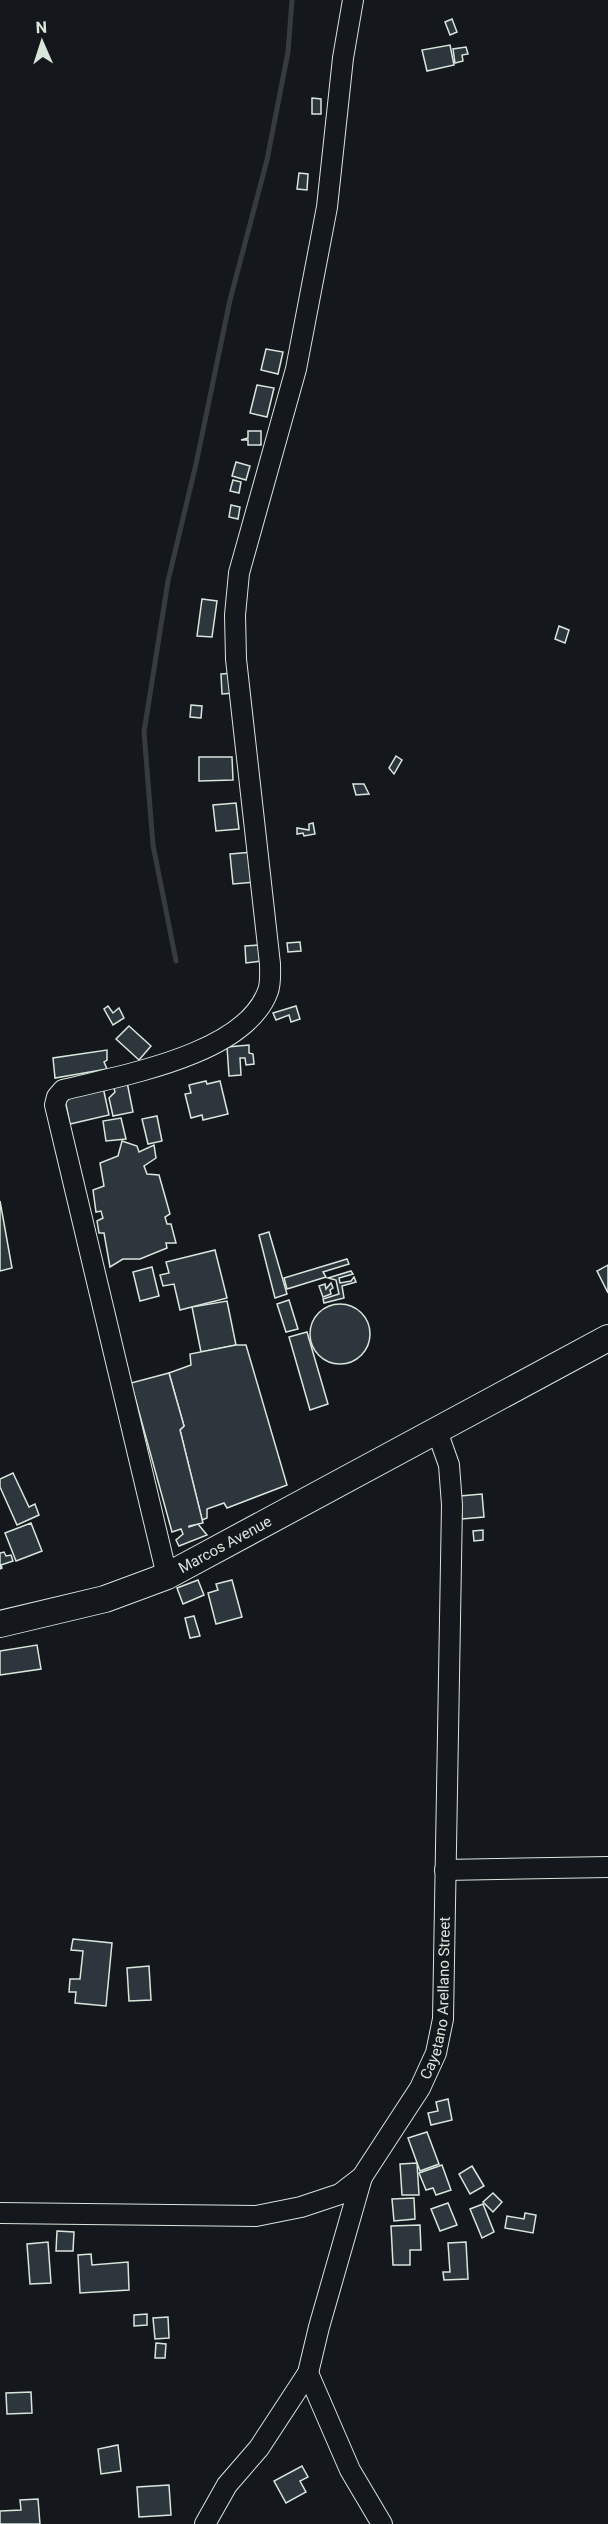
<svg xmlns="http://www.w3.org/2000/svg" width="608" height="2524" font-family="Roboto,sans-serif">
	<rect width="100%" height="100%" fill="#14181c"/>
	<g fill="none" stroke-linecap="round" stroke-linejoin="round">
		<!-- stream -->
		<path stroke="#363b3e" stroke-width="5" d="M176,961L153,845L144,732L168,581L196,464L230,300L267,160L288,52L292,0"/>
	</g>
	<!-- building -->
	<g fill="#2c363c" stroke="#d8e6dc" stroke-width="1.5">
		<path d="M452,19L457,32L450,35L445,22Z"/>
		<path d="M450,45L454,65L427,71L422,50Z"/>
		<path d="M466,47L468,54L462,55L463,61L455,63L453,49Z"/>
		<path d="M312,98L321,99V114H312Z"/>
		<path d="M299,173L308,174L307,190L297,189Z"/>
		<path d="M266,349L283,352L278,374L261,370Z"/>
		<path d="M257,385L274,388L267,417L250,413Z"/>
		<path d="M248,431H261V445H248V440H241L248,438Z"/>
		<path d="M236,462L250,466L246,480L232,476Z"/>
		<path d="M233,480L241,482L239,493L230,491Z"/>
		<path d="M231,505L240,507L238,519L229,517Z"/>
		<path d="M202,599L217,601L212,637L197,636Z"/>
		<path d="M559,626L569,630L565,643L555,639Z"/>
		<path d="M234,673L235,693L222,694L221,674Z"/>
		<path d="M191,705L202,706L201,718L190,717Z"/>
		<path d="M396,756L402,760L394,774L389,768Z"/>
		<path d="M199,757H232L233,780L199,781Z"/>
		<path d="M353,784H364L369,794L356,795Z"/>
		<path d="M236,803L239,829L216,831L213,805Z"/>
		<path d="M313,823L315,834L304,836L303,833L297,834V828L309,830V824Z"/>
		<path d="M253,852L257,882L233,884L230,854Z"/>
		<path d="M300,942L301,951L288,952L287,943Z"/>
		<path d="M259,945L261,961L246,963L245,946Z"/>
		<path d="M108,1006L113,1013L119,1008L124,1018L113,1025L104,1009Z"/>
		<path d="M296,1006L300,1019L291,1022L289,1015L276,1020L273,1013Z"/>
		<path d="M129,1026L151,1046L139,1060L116,1039Z"/>
		<path d="M249,1045V1053L253,1054L254,1064L246,1065L245,1058H240L241,1075L229,1076L227,1047Z"/>
		<path d="M107,1050V1060L104,1062L107,1069L55,1078L53,1058Z"/>
		<path d="M206,1081L207,1084L220,1081L228,1114L203,1120L202,1115L191,1118L185,1094L191,1093L189,1085Z"/>
		<path d="M127,1082L133,1112L113,1116L109,1098L115,1092L113,1085Z"/>
		<path d="M103,1087L109,1115L70,1124L64,1095Z"/>
		<path d="M157,1116L162,1141L148,1144L142,1119Z"/>
		<path d="M121,1118L126,1139L106,1141L103,1121Z"/>
		<path d="M122,1141L137,1146L139,1152L154,1145L156,1158L144,1166L147,1174L159,1175L170,1214L165,1217L167,1224H171L176,1243H166L167,1248L140,1259H123L110,1267L104,1233H99L97,1221L103,1218L101,1211L96,1212L93,1190L104,1186L100,1163L118,1156Z"/>
		<path d="M0,1201L12,1268L0,1271Z"/>
		<path d="M269,1232L287,1294L275,1298L259,1235Z"/>
		<path d="M215,1250L227,1298L180,1310L174,1284L163,1286L160,1275L169,1273L166,1262Z"/>
		<path d="M347,1259L349,1264L323,1272L326,1277L287,1289L284,1278Z"/>
		<path d="M608,1265V1293L597,1271Z"/>
		<path d="M152,1267L159,1296L140,1301L133,1272Z"/>
		<path d="M351,1271L353,1274L339,1278L340,1283L351,1281L354,1277L356,1282L342,1286L344,1298L324,1303L323,1299L339,1294L336,1280L328,1278Z"/>
		<path d="M331,1283L333,1288L330,1290L331,1294L323,1297L319,1286L325,1284L326,1289Z"/>
		<path d="M289,1300L298,1329L286,1332L277,1304Z"/>
		<path d="M227,1301L236,1345L201,1352L192,1307Z"/>
		<circle cx="340" cy="1334" r="30"/>
		<path d="M307,1332L328,1404L310,1410L289,1337Z"/>
		<path d="M236,1345H246L287,1485L227,1508L224,1503L207,1509V1518L202,1520L180,1430L184,1426L169,1373L191,1365L190,1354Z"/>
		<path d="M169,1373L184,1426L180,1430L203,1523L189,1526V1527L198,1524L207,1535L179,1546L176,1540L183,1534L181,1529L172,1532L131,1383Z"/>
		<path d="M13,1473L29,1507L35,1504L39,1515L17,1525L0,1487V1479Z"/>
		<path d="M482,1494L484,1517L462,1519L460,1496Z"/>
		<path d="M31,1523L42,1551L16,1561L5,1533Z"/>
		<path d="M483,1530V1540L474,1541L473,1531Z"/>
		<path d="M4,1552L6,1556L11,1555L13,1561L1,1565L2,1568L0,1569V1553Z"/>
		<path d="M198,1580L204,1595L183,1604L177,1588Z"/>
		<path d="M232,1580L242,1617L216,1624L208,1593L218,1590L216,1584Z"/>
		<path d="M194,1616L200,1636L190,1638L185,1618Z"/>
		<path d="M37,1645L41,1669L0,1675V1651Z"/>
		<path d="M73,1939L112,1943L106,2006L75,2003L76,1992H69L70,1979H80L83,1951L71,1950Z"/>
		<path d="M149,1966L151,2000L129,2001L127,1968Z"/>
		<path d="M448,2099L452,2120L431,2125L428,2113L438,2111L436,2102Z"/>
		<path d="M427,2132L439,2164L420,2171L408,2138Z"/>
		<path d="M417,2163L419,2195H402L400,2164Z"/>
		<path d="M442,2165L451,2190L436,2195L433,2188L426,2190L419,2173Z"/>
		<path d="M472,2166L484,2186L470,2194L459,2174Z"/>
		<path d="M493,2193L502,2202L493,2212L483,2202Z"/>
		<path d="M414,2198L415,2219L394,2221L392,2199Z"/>
		<path d="M448,2203L457,2225L440,2231L431,2209Z"/>
		<path d="M483,2204L494,2232L482,2238L470,2209Z"/>
		<path d="M525,2213L536,2215L533,2233L505,2228L507,2216L524,2219Z"/>
		<path d="M420,2225L421,2250H410V2265H393L391,2226Z"/>
		<path d="M57,2231L74,2232L73,2251H56Z"/>
		<path d="M48,2242L51,2283L30,2284L27,2244Z"/>
		<path d="M466,2242L468,2279L444,2280L443,2272H450L448,2243Z"/>
		<path d="M91,2254L92,2265L128,2262L129,2290L80,2293L78,2255Z"/>
		<path d="M147,2314V2325L134,2326V2315Z"/>
		<path d="M168,2317L169,2338L155,2339L153,2318Z"/>
		<path d="M156,2343L166,2344L165,2358H155Z"/>
		<path d="M31,2392L32,2413L7,2414L6,2393Z"/>
		<path d="M118,2445L121,2471L101,2474L98,2449Z"/>
		<path d="M302,2466L308,2477L300,2481L306,2492L286,2503L274,2481Z"/>
		<path d="M169,2485L171,2515L139,2517L137,2487Z"/>
		<path d="M38,2499L40,2524H0V2511L21,2510L20,2500Z"/>
	</g>
	<g fill="none" stroke-linecap="round" stroke-linejoin="round">
		<defs>
			<g id="minor">
				<path d="M167,1576L55,1105L57,1097L63,1090C122,1075 245,1055 268,991C271,983 270,972 270,964L236,659L235,615L239,573L296,369L327,207L343,58L353,0"/>
				<path d="M445,1870L608,1867"/>
				<path id="s1" d="M0,2213L256,2216L301,2207L340,2194L362,2177L420,2088L436,2053L443,2019L452,1505L449,1465L437,1431"/>
				<path d="M308,2373L350,2470L382,2524"/>
				<path d="M205,2524L227,2485L259,2448L308,2373L319,2327L362,2177"/>
			</g>
			<g id="major">
				<path id="s2" d="M0,1624L105,1599L167,1576L608,1338"/>
			</g>
		</defs>
		<!-- minor casing -->
		<use href="#minor" stroke="#d8e6dc" stroke-width="22"/>
		<!-- major casing -->
		<use href="#major" stroke="#d8e6dc" stroke-width="28"/>
		<!-- minor -->
		<use href="#minor" stroke="#14181c" stroke-width="20"/>
		<!-- major -->
		<use href="#major" stroke="#14181c" stroke-width="26"/>
	</g>
	<g text-anchor="middle" dominant-baseline="central" stroke-width="4.5" stroke-linejoin="round" paint-order="stroke">
		<!-- street labels -->
		<g font-size="15" fill="#d8e6dc" stroke="#14181c">
			<text stroke="none"><textPath href="#s2" startOffset="240">Marcos Avenue</textPath></text>
			<text stroke="none"><textPath href="#s1" startOffset="570">Cayetano Arellano Street</textPath></text>
		</g>
	</g>
	<!-- north arrow -->
	<g transform="translate(42 42) rotate(357)" stroke="#14181c" stroke-width="4.5" paint-order="stroke">
	<path d="M0-4.5L10 22L0 15L-10 22Z" fill="#d8e6dc"/>
	<text y="-9" font-size="16" font-weight="bold" text-anchor="middle" fill="#d8e6dc">N</text>
	</g>
</svg>
